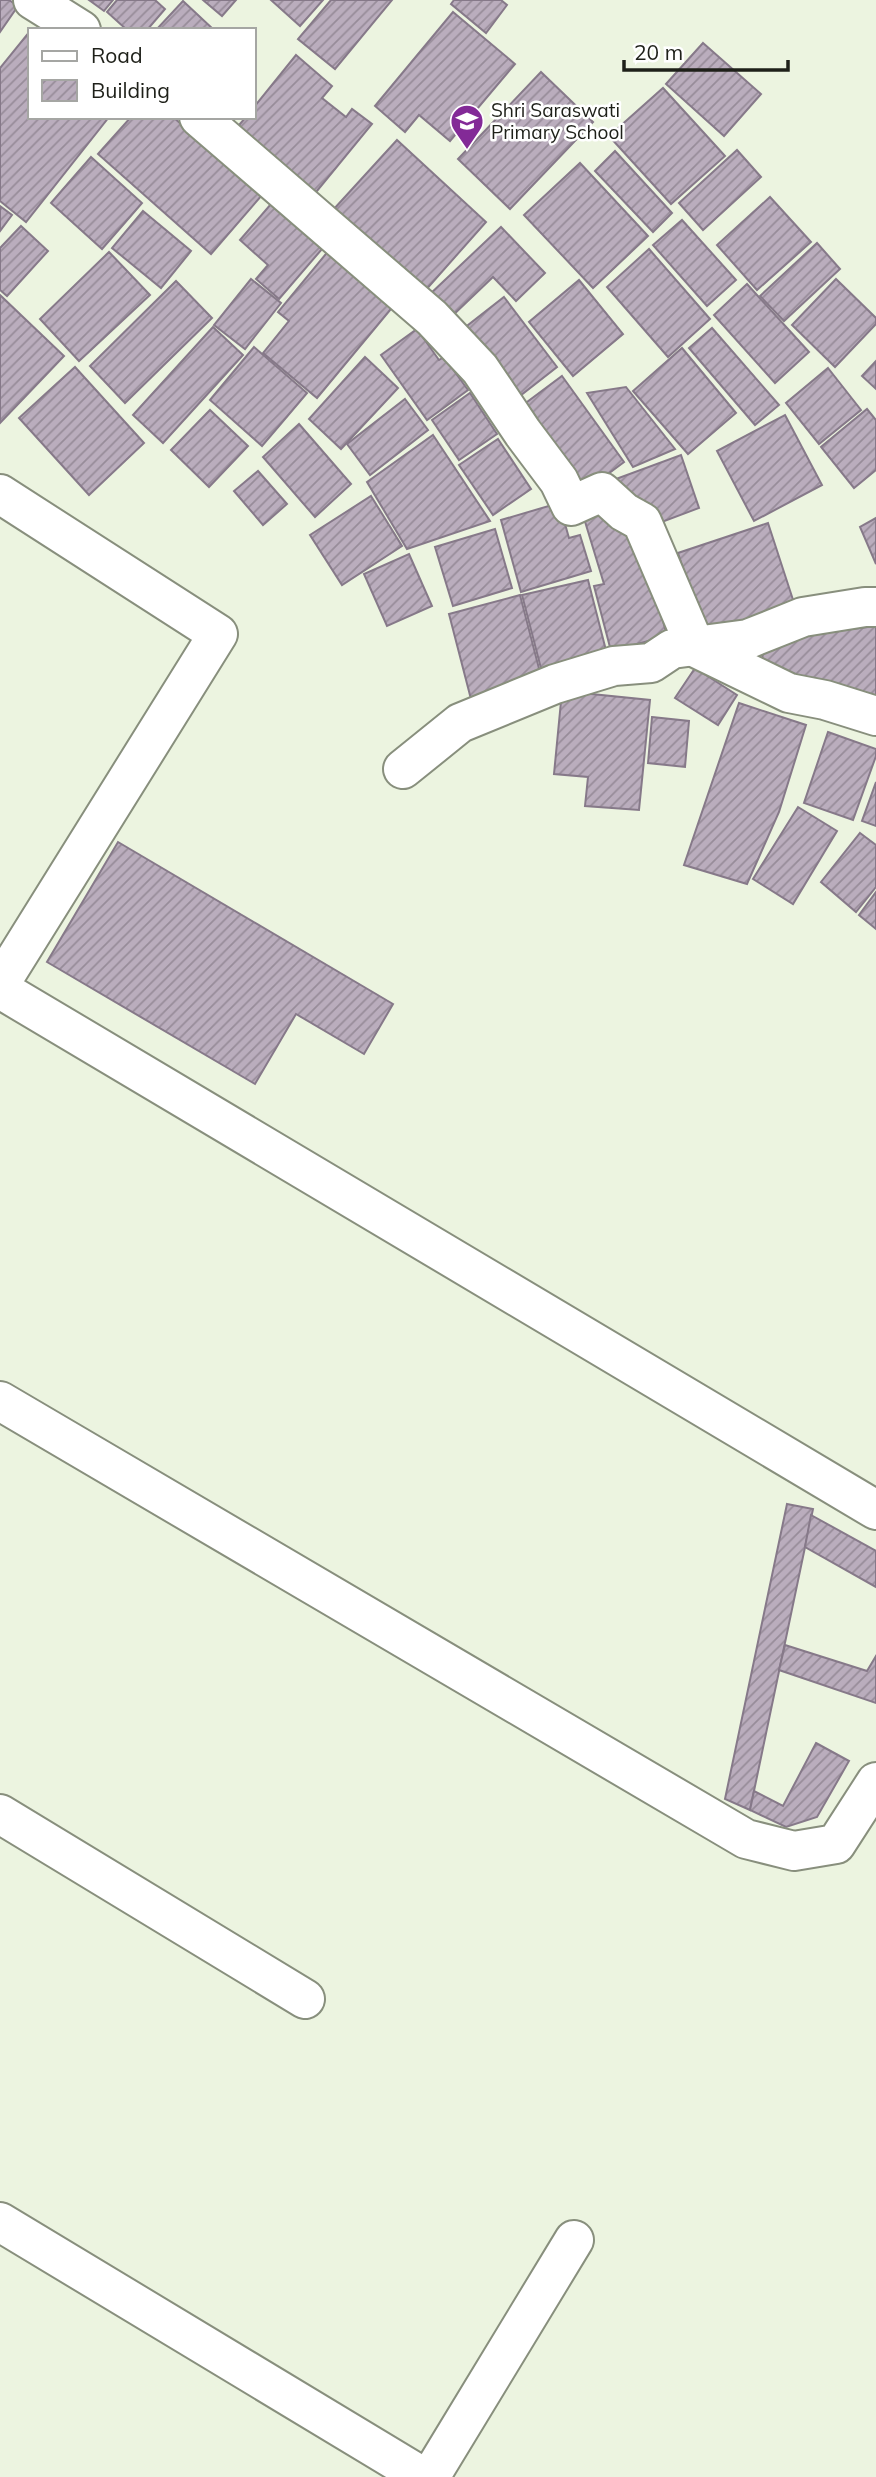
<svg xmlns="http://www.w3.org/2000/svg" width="876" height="2477" font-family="Mulish,sans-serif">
	<defs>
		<pattern id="building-hatch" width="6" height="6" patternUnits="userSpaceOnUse" patternTransform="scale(1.75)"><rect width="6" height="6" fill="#baadbd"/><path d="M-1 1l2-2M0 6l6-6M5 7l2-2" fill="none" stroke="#978c99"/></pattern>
	</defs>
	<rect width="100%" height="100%" fill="#ecf4e0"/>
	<!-- building -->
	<g fill="url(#building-hatch)" stroke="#867989" stroke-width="2">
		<path d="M0,0H9L18,6L0,32Z"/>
		<path d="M89,0H113L104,11Z"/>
		<path d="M117,0H155L165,9L147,30H127L107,12Z"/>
		<path d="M203,0H236L222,16Z"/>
		<path d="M271,0H323L300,26Z"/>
		<path d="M331,0H392L335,69L298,39Z"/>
		<path d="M454,0H501L507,5L486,33L451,4Z"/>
		<path d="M183,1L214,30H156Z"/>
		<path d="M453,12L515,64L450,141L419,115L405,132L375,106Z"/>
		<path d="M30,31V117H109L26,222L0,201V68Z"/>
		<path d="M703,43L761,94L724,136L666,84Z"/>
		<path d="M296,55L332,86L322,98L346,117L352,109L372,124L312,197L233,132L246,117H254V107Z"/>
		<path d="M541,72L593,122L510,209L458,159Z"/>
		<path d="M663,88L725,156L671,204L609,136Z"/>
		<path d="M131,117H173L262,195L211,254L98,154Z"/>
		<path d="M397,140L486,222L424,292L333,210Z"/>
		<path d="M737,150L761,177L703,230L679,203Z"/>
		<path d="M615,151L672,213L653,232L595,171Z"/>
		<path d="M91,157L142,203L102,249L51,203Z"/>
		<path d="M580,163L648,236L593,288L524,215Z"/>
		<path d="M770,197L811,242L757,290L717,245Z"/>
		<path d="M271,204L322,249L279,299L256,279L268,265L240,240Z"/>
		<path d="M0,206L12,215L0,231Z"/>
		<path d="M143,211L191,251L161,288L112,248Z"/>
		<path d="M682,220L736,280L707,306L653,245Z"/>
		<path d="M21,226L48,251L7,296L0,290V248Z"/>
		<path d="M501,227L545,273L516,301L493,277L451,317L429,295Z"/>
		<path d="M817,243L840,269L784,321L760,296Z"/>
		<path d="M330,249L395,304L317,398L263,353L289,321L278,312Z"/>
		<path d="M649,249L710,319L668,357L607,287Z"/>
		<path d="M109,252L150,295L79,361L40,319Z"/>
		<path d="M251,279L281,303L245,349L214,325Z"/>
		<path d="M836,279L876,318V324L835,367L792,325Z"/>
		<path d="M579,280L623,334L573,376L529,322Z"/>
		<path d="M176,281L212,318L125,403L90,366Z"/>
		<path d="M747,284L809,352L775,383L714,315Z"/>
		<path d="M0,295L64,356L0,423Z"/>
		<path d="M504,297L557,367L516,399L463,329Z"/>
		<path d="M213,327L243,355L163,443L133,415Z"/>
		<path d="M712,328L779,405L755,425L689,348Z"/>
		<path d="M417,329L439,360L444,357L468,390L427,420L381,355Z"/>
		<path d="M254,347L307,393L262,446L210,400Z"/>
		<path d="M682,348L736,413L688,454L633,391Z"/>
		<path d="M365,357L398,388L341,449L309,419Z"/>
		<path d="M876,361V389L862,376Z"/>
		<path d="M75,367L144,443L89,495L19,418Z"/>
		<path d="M828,368L861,410L819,444L786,403Z"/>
		<path d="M562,376L624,462L577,497L515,411Z"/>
		<path d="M626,387L675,449L633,467L587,393Z"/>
		<path d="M470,393L497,434L459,460L432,420Z"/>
		<path d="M405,399L428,430L370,475L347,444Z"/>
		<path d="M867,409L876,420V470L854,488L821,447Z"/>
		<path d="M210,410L248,446L209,487L171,450Z"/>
		<path d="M785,415L822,485L754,521L717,451Z"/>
		<path d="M299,424L351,484L315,517L263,457Z"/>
		<path d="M433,435L490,521L407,549L367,482Z"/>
		<path d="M498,439L531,489L493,515L459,465Z"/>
		<path d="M681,455L699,508L651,526L616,479Z"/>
		<path d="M258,471L287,504L263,525L234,491Z"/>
		<path d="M371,496L402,546L342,585L310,535Z"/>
		<path d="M559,503L569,538L580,535L591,571L521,592L501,520Z"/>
		<path d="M602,510L640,534L667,636L611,651L594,586L604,584L583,515Z"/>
		<path d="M876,518V564L860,527Z"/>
		<path d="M768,523L797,612L707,642L678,553Z"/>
		<path d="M495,529L512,588L453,606L435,547Z"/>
		<path d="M409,554L432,606L387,626L364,574Z"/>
		<path d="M588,580L610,666L544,680L522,595Z"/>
		<path d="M520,595L543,684L472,703L449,614Z"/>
		<path d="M876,626V709L762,672L763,640Z"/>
		<path d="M695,668L737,695L718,725L675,698Z"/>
		<path d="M562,691L650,700L639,810L585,806L588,777L554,774Z"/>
		<path d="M739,703L806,725L779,812L747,884L684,865Z"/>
		<path d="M652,717L689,721L685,767L648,763Z"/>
		<path d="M828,732L876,749V756L853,820L804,803Z"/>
		<path d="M876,782V826L862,821Z"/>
		<path d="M798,807L837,831L793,904L753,879Z"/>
		<path d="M860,833L876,845V887L856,912L821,882Z"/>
		<path d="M118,842L393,1004L364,1054L296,1014L255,1084L47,962Z"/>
		<path d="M876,892V929L859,915Z"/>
		<path d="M787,1504L813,1509L750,1810L725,1799Z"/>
		<path d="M811,1515L876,1551V1587L805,1547Z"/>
		<path d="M785,1645L867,1671L876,1656V1703L779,1670Z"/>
		<path d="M816,1743L849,1761L817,1817L786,1827L750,1810L754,1791L783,1806Z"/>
	</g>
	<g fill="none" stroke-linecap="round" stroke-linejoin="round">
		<defs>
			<g id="minor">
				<path d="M33,0L81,30"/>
				<path d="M199,117L432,318L480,369L523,433L559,481L571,506L602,492L624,512L642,522L696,648L789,693L825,700L876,716"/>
				<path d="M0,494L218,634L0,984"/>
				<path d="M403,769L460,723L555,684L614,666L651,663L672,649L748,639L803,617L865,607H876"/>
				<path d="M0,989L876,1510"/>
				<path d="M0,1401L746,1839L794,1851L836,1844L876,1782"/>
				<path d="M0,1814L305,1999"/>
				<path d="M0,2222L423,2477"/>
				<path d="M430,2477L574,2240"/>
			</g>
		</defs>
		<!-- minor casing -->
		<use href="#minor" stroke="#888f7d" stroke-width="42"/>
		<!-- minor -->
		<use href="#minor" stroke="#fff" stroke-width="38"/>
	</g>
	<!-- icons -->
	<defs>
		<symbol id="school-pin" viewBox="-11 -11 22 30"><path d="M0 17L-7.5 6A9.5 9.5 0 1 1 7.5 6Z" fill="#832a97" stroke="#fff"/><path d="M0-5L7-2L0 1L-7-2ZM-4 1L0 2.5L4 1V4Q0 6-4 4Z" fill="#fff"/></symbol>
	</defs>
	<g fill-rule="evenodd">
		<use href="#school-pin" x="448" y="102" width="38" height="52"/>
	</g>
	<g text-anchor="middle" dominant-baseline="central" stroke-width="5" stroke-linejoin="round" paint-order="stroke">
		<!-- poi labels -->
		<g font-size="19" fill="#1e2019" stroke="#fff" text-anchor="start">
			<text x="491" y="110">Shri Saraswati<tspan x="491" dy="22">Primary School</tspan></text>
		</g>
	</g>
	<!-- legend -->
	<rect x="28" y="28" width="228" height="91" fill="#ffffff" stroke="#a5a6a3" stroke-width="2"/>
	<rect x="42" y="51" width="35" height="10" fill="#ffffff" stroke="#a5a6a3" stroke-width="2"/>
	<text x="91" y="63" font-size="21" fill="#1e2019">Road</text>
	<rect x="42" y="80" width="35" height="21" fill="url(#building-hatch)" stroke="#a5a6a3" stroke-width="2"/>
	<text x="91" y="98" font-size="21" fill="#1e2019">Building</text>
	<!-- scale -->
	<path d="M624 60v10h164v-10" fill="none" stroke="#1e2019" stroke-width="3.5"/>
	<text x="634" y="60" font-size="21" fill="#1e2019" stroke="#ffffff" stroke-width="5" paint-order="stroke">20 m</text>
</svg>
